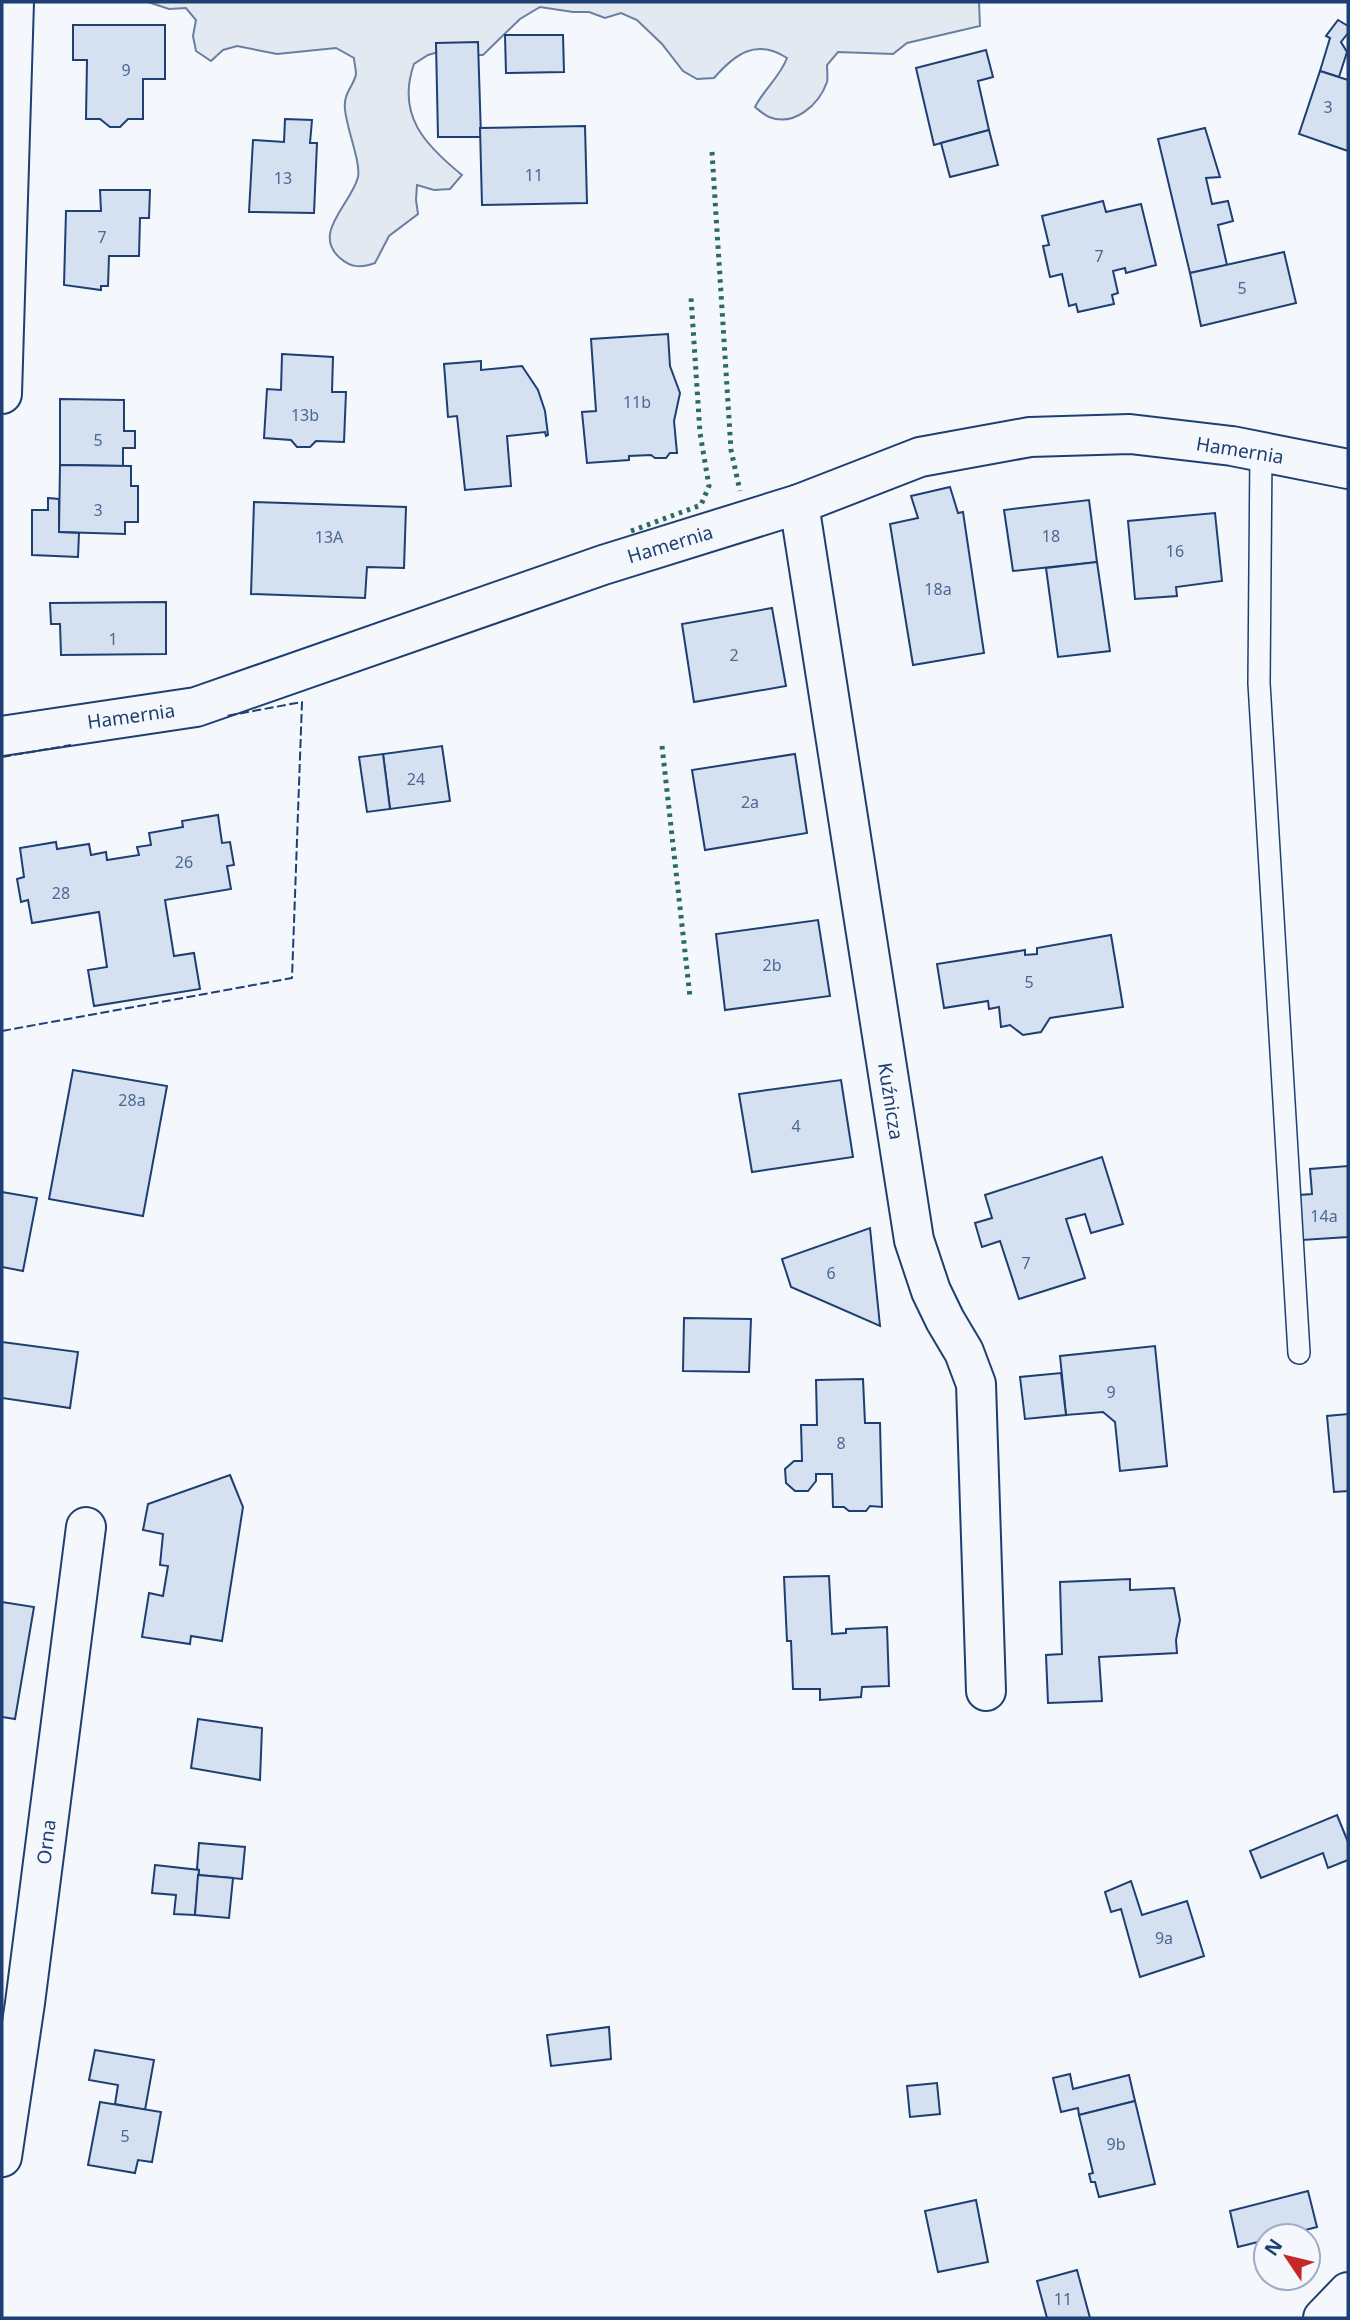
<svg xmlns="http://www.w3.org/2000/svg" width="1350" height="2320" font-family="'Noto Sans',sans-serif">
	<rect width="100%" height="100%" fill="#f4f7fb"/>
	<!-- green -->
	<path fill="#e3e9f0" stroke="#687fa3" stroke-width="2" d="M148,2H979L980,26L907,43L893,54L838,52L827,65C827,71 828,77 827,82C819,105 794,127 769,117C764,115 759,110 755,107C764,89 780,77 787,58C756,38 735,54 714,78L697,79L683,71L662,44L637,20L621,13L605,18L589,12H573L540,7L520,19L483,55H466L449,49L428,55L414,64C396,115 425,145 462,175L450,189L434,190L417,185L416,200L418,214L389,236L375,263C361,268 351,268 340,258C311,233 352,203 358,177C361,162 346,127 345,109C343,93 354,86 356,74C356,69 354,62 354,58L336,48L277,54L237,46L223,50L211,61L196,51L193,36L196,20L186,8L169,9Z"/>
	<!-- building -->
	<g fill="#d5e0f0" stroke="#1d3f73" stroke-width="2">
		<path d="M1338,20L1348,26V33L1341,42L1347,52L1339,77L1320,71L1330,38L1326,36Z"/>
		<path d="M73,25H165V79H143V119H128L120,127H110L100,119H86L87,60H73Z"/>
		<path d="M505,35H563L564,72L506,73Z"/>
		<path d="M478,42L481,137H438L436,43Z"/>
		<path d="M986,50L993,77L978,81L989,130L934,145L916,68Z"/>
		<path d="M1320,71L1348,80V151L1299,134Z"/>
		<path d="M285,119L312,120L310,143H317L314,213L249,212L253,140L284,142Z"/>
		<path d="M585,126L587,203L482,205L480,128Z"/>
		<path d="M1205,128L1220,177L1206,178L1212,204L1228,201L1233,221L1218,225L1227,265L1190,273L1158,139Z"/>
		<path d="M989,130L998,165L950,177L941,143Z"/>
		<path d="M100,190H150L149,218H140L139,256H109L108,286H101V290L64,285L66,211H101Z"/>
		<path d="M1103,201L1106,212L1141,204L1156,265L1126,273L1125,268L1113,271L1118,293L1112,295L1114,304L1078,312L1076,304L1069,306L1062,274L1050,277L1043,246L1049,245L1042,216Z"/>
		<path d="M1284,252L1296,303L1201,326L1190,273Z"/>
		<path d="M668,334L670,366L680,393L674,421L677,453H670L666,458H655L651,455L629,456V460L587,463L582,412L596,411L591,339Z"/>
		<path d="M282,354L333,357L332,392H346L344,442L316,441L310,447H297L291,440L264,438L267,389L281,390Z"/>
		<path d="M481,361V370L522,366L538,390L545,411L548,435L546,436L545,432L507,436L511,486L465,490L457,416L448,417L444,364Z"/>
		<path d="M60,399L124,400V431H135V448H123V466L60,465Z"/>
		<path d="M60,465L131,466V486H138V522H125V534L59,532Z"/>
		<path d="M950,487L958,513L963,512L984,653L913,665L890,524L918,518L911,496Z"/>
		<path d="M48,498L59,499V532L79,533L78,557L32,555V510H48Z"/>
		<path d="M1089,500L1097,562L1013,571L1004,510Z"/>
		<path d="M254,502L406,507L404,568L367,567L365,598L251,594Z"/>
		<path d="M1215,513L1222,581L1176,587L1177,596L1135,599L1128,521Z"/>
		<path d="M1097,562L1110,651L1058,657L1046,568Z"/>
		<path d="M166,602V654L61,655L60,624H51L50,603Z"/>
		<path d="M772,608L786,686L694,702L682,624Z"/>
		<path d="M442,746L450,801L390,809L383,754Z"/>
		<path d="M383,754L390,809L367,812L359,757Z"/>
		<path d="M795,754L807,833L705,850L692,770Z"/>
		<path d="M218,815L222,843L230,842L234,865L227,866L231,889L165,900L174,956L194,953L200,989L94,1006L88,970L107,967L99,912L32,923L28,900L21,902L17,879L24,877L20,848L56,842L57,849L89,844L91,855L106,852L107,860L139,855L137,847L151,845L149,833L183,827L182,821Z"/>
		<path d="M818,920L830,996L725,1010L716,934Z"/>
		<path d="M1111,935L1123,1007L1050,1018L1041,1032L1023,1035L1010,1025L1001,1027L999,1007L989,1009L988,1001L944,1008L937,964L1025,950V955L1037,954V948Z"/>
		<path d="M73,1070L167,1086L143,1216L49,1199Z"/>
		<path d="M841,1080L853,1157L752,1172L739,1094Z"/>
		<path d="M1102,1157L1123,1224L1091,1233L1085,1214L1066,1219L1085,1278L1019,1299L1000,1241L982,1247L975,1223L992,1218L985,1195Z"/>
		<path d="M1348,1166V1237L1302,1240L1299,1195L1312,1194L1310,1169Z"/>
		<path d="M2,1192L37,1198L23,1271L2,1267Z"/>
		<path d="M870,1228L880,1326L791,1287L782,1259Z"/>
		<path d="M684,1318L751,1319L749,1372L683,1371Z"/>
		<path d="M2,1342L78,1352L70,1408L2,1398Z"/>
		<path d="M1155,1346L1167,1466L1120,1471L1115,1422L1103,1412L1066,1415L1060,1356Z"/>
		<path d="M1061,1373L1066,1415L1025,1419L1020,1377Z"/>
		<path d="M863,1379L865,1423H880L882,1507L870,1506L866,1511H849L844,1507H833L832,1474H816V1481L808,1491H795L786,1483L785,1469L794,1461H802L801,1425H817L816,1380Z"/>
		<path d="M1348,1414V1491L1334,1492L1327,1416Z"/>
		<path d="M230,1475L243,1507L222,1641L191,1636L190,1644L142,1637L149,1593L163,1596L168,1566L160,1565L163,1534L143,1530L148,1504Z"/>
		<path d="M829,1576L832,1634L846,1633V1629L887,1627L889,1686L862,1687L861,1697L820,1700V1689H793L791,1641H787L784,1577Z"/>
		<path d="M1130,1579V1590L1174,1588L1180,1620L1176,1640L1177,1653L1099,1657L1102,1701L1048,1703L1046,1655L1062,1654L1060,1582Z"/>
		<path d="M2,1602L34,1607L15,1719L2,1717Z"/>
		<path d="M198,1719L262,1728L260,1780L191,1768Z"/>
		<path d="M1337,1815L1348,1842V1860L1328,1868L1323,1853L1261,1878L1250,1851Z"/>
		<path d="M199,1843L245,1847L242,1879L198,1875L199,1870L197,1869Z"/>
		<path d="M155,1865L199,1870L195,1915L174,1914L176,1895L152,1893Z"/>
		<path d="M198,1875L233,1878L229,1918L195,1915Z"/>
		<path d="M1131,1881L1142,1915L1187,1901L1204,1956L1140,1977L1121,1909L1111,1912L1105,1892Z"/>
		<path d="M609,2027L611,2059L551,2066L547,2035Z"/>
		<path d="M95,2050L154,2060L145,2110L115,2104L118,2085L89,2080Z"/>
		<path d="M1070,2074L1073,2089L1129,2075L1135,2101L1079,2115L1078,2108L1061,2112L1053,2078Z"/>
		<path d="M937,2083L940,2114L910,2117L907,2086Z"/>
		<path d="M1135,2101L1155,2184L1099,2197L1095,2182H1091L1089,2174L1093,2173L1079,2115Z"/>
		<path d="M100,2102L161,2112L152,2162L138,2160L135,2173L88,2165Z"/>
		<path d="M1308,2191L1317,2227L1282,2236H1266V2240L1238,2247L1230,2211Z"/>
		<path d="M976,2200L988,2262L938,2272L925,2211Z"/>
		<path d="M1077,2270L1090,2318H1047L1037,2281Z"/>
	</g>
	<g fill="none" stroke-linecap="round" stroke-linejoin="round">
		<defs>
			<path id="lane" d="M1261,452L1259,683L1299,1353"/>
			<g id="street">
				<path d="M2,394L14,2"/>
				<path d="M799,504L914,1240L931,1291L945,1320L964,1352L976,1384L986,1691"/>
				<path d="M2,736L196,707L603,565L799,504L920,457L1030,437L1130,434L1232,446L1348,469"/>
				<path d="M2,2157L25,2003L86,1527"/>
				<path d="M1323,2318L1348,2292"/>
			</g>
		</defs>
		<!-- lane casing -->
		<use href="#lane" stroke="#1d3f73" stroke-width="24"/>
		<!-- street casing -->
		<use href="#street" stroke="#1d3f73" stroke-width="42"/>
		<!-- lane -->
		<use href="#lane" stroke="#f4f7fb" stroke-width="21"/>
		<!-- street -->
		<use href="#street" stroke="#f4f7fb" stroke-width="38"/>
		<!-- hedge -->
		<g stroke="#2c6c60" stroke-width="5" stroke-dasharray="3.5 5" stroke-linecap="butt">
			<path d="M712,152L731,450L740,491"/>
			<path d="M631,531L701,505L709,486L700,433L691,297"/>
			<path d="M662,746L690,997"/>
		</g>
		<!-- fence -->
		<g stroke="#1d3f73" stroke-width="2" stroke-dasharray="9 3.5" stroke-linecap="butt">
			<path d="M2,757L71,745"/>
			<path d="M2,1031L292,978L302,702L226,716"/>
		</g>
	</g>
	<g text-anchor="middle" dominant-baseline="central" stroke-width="5" stroke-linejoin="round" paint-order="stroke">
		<!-- number labels -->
		<g font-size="16" fill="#4b6792">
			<text x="126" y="70">9</text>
			<text x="1328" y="107">3</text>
			<text x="534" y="175">11</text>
			<text x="283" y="178">13</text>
			<text x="102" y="237">7</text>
			<text x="1099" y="256">7</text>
			<text x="1242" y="288">5</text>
			<text x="637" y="402">11b</text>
			<text x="305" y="415">13b</text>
			<text x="98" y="440">5</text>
			<text x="98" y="510">3</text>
			<text x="1051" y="536">18</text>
			<text x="329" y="537">13A</text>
			<text x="1175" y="551">16</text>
			<text x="938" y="589">18a</text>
			<text x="113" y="639">1</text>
			<text x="734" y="655">2</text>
			<text x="416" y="779">24</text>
			<text x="750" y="802">2a</text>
			<text x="184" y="862">26</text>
			<text x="61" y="893">28</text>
			<text x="772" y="965">2b</text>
			<text x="1029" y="982">5</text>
			<text x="132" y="1100">28a</text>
			<text x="796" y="1126">4</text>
			<text x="1324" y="1216">14a</text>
			<text x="1026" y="1263">7</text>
			<text x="831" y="1273">6</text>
			<text x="1111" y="1392">9</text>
			<text x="841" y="1443">8</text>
			<text x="1164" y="1938">9a</text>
			<text x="125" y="2136">5</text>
			<text x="1116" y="2144">9b</text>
			<text x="1063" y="2299">11</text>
		</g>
		<!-- street labels -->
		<g font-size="19" fill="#1d3f73" stroke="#f4f7fb">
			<text transform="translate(1240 450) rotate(9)">Hamernia</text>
			<text transform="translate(670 544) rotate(-17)">Hamernia</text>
			<text transform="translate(131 716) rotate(-8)">Hamernia</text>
			<text transform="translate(891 1101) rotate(81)">Kuźnicza</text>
			<text transform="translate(46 1842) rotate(-83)">Orna</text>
		</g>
	</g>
	<!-- border -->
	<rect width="1350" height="2320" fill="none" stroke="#1d3f73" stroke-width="7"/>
	<!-- north arrow -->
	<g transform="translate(1287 2257) rotate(305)"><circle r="33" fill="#f4f7fb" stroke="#9eadc5" stroke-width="2"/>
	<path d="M0-5L12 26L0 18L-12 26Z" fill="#c62828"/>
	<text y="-10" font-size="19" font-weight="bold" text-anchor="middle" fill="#1d3f73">N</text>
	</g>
</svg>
